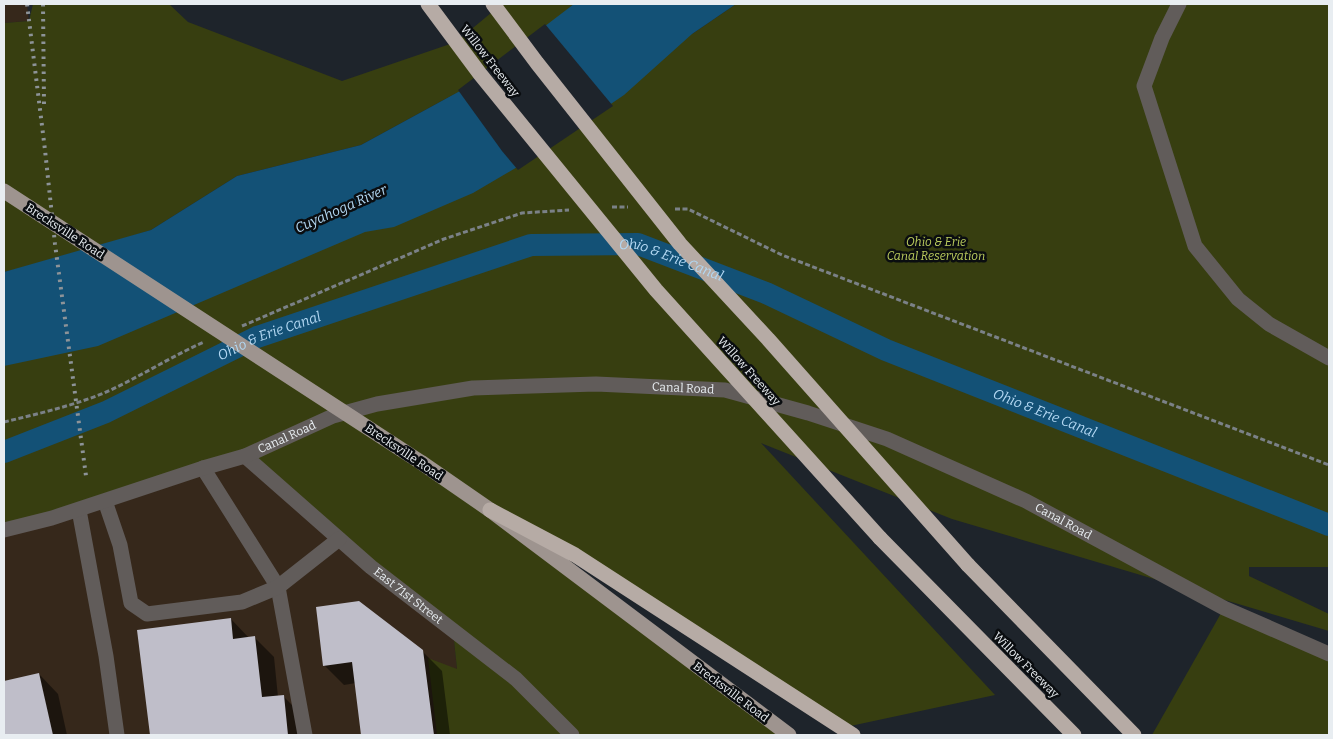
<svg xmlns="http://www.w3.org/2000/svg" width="1333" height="739" font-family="Bitter,serif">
	<rect width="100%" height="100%" fill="#1e242b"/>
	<!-- industrial -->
	<g fill="#36281b">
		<path d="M4,4H27L29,21L4,23Z"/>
		<path d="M245,456L453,631L464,735H4V530Z"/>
	</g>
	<!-- green -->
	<g fill="#373e10">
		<path d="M33,4H169L188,22L342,81L456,42L497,8L499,4H574L560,16L692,34L736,4H1329V567H1249V576L1329,614V631L952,519L761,443L995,695L841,728L494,512L789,735H437L428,658L457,669L453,631L245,457L4,530V354L460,91L361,145L237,176L151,230L57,260L4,272V23L29,21Z"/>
		<path d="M1224,608L1329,654V735H1152Z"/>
	</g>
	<!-- water -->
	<path fill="#135176" d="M574,4H736L692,34L624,95L524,163L473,193L394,227L365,232L98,346L4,366V272L151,230L237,176L361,145L460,91Z"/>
	<!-- pier -->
	<path fill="#1e242b" d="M545,24L613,106L518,170L502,151L458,90Z"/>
	<!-- shadow -->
	<g fill="#0007">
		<path d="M231,619L249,638L254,637L274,657L278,697L283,696L302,715L305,735H151L138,631Z"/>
		<path d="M422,651L442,671L450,735H362L356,683L344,685L324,665Z"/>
		<path d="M39,674L58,694L67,735H4V682Z"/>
	</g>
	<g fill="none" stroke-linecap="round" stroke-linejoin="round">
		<!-- canal -->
		<path stroke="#135176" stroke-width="22" id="s1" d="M4,452L106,412L257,337L531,245L638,244L766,293L886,350L1329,525"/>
	</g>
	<!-- building -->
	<g fill="#bfbec9">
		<path d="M359,601L423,650L434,735H361L352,662L323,666L316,607Z"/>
		<path d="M231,618L233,639L255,636L262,697L284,695L288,735H150L137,630Z"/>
		<path d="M39,673L53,735H4V681Z"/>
	</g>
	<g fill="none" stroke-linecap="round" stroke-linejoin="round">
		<!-- path -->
		<g stroke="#7b8187" stroke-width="3" stroke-dasharray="5 2.5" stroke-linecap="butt">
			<path d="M612,207H628"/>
			<path d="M675,209H688L782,255L1329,465"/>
			<path d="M242,326L444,239L522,213L569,210"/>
			<path d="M4,422C37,414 72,406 104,393C138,378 170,357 204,342"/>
		</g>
		<!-- minor -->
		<g stroke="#615c5a" stroke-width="15">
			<path d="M1179,4L1162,38L1144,86L1195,246L1238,299L1269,324L1329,358"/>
			<path id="s2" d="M245,456L371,567L516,679L572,735"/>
			<path d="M203,468L278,587L305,735"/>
			<path d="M105,501L120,545L131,603L147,614L242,602L278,587L339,539"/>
			<path d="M79,510L106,656L117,735"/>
			<path id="s3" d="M4,530L52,518L203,468L245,456L333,416L377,404L473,388L596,384L725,390L808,413L887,439L1026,501L1224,608L1329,654"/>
		</g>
		<!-- major -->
		<path stroke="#9e948f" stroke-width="15" d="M422,463L490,510L789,735"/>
		<!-- highway -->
		<g stroke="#b6aba5" stroke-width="15">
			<path d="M490,510L575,555L853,735"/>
			<path d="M880,538L1074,735"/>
			<path d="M968,565L1134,735"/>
		</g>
		<!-- rail -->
		<g stroke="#8d9398" stroke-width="4" stroke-dasharray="2.5 5" stroke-linecap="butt">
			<path d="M27,4L45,150L55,244L86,476"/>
			<path d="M43,4L44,104"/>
		</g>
		<!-- major-bridge -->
		<path stroke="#9e948f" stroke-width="15" d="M4,191L422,463"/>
		<!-- highway-bridge -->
		<g stroke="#b6aba5" stroke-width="15">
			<path d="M428,4L480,74L656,290L880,538"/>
			<path d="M493,4L537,63L680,244L768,339L968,565"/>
		</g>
	</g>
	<g text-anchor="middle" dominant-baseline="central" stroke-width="5" stroke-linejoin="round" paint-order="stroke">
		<!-- street labels -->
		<g font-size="12" fill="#e8edf1" stroke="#0a0d10">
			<text transform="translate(490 61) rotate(52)">Willow Freeway</text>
			<text transform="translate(65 231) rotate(33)">Brecksville Road</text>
			<text transform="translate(749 371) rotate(48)">Willow Freeway</text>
			<text stroke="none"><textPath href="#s3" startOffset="702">Canal Road</textPath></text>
			<text stroke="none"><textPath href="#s3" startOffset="298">Canal Road</textPath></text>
			<text transform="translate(404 452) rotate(34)">Brecksville Road</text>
			<text stroke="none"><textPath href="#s3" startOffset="1108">Canal Road</textPath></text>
			<text stroke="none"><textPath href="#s2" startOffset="215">East 71st Street</textPath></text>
			<text transform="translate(1026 665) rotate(45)">Willow Freeway</text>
			<text transform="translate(731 692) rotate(37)">Brecksville Road</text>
		</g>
		<!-- park labels -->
		<g font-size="12" font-style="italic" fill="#bbcc5d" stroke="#0a0d10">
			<text x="936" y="242">Ohio &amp; Erie<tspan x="936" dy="14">Canal Reservation</tspan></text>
		</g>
		<!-- water labels -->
		<g font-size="14" font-style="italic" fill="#b2d7f2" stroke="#0a0d10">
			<text transform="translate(341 209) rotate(-24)">Cuyahoga River</text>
			<text stroke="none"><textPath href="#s1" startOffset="710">Ohio &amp; Erie Canal</textPath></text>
			<text stroke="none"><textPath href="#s1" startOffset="290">Ohio &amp; Erie Canal</textPath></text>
			<text stroke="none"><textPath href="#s1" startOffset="1115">Ohio &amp; Erie Canal</textPath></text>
		</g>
	</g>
	<!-- border -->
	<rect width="1333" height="739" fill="none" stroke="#e8edf1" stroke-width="10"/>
</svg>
